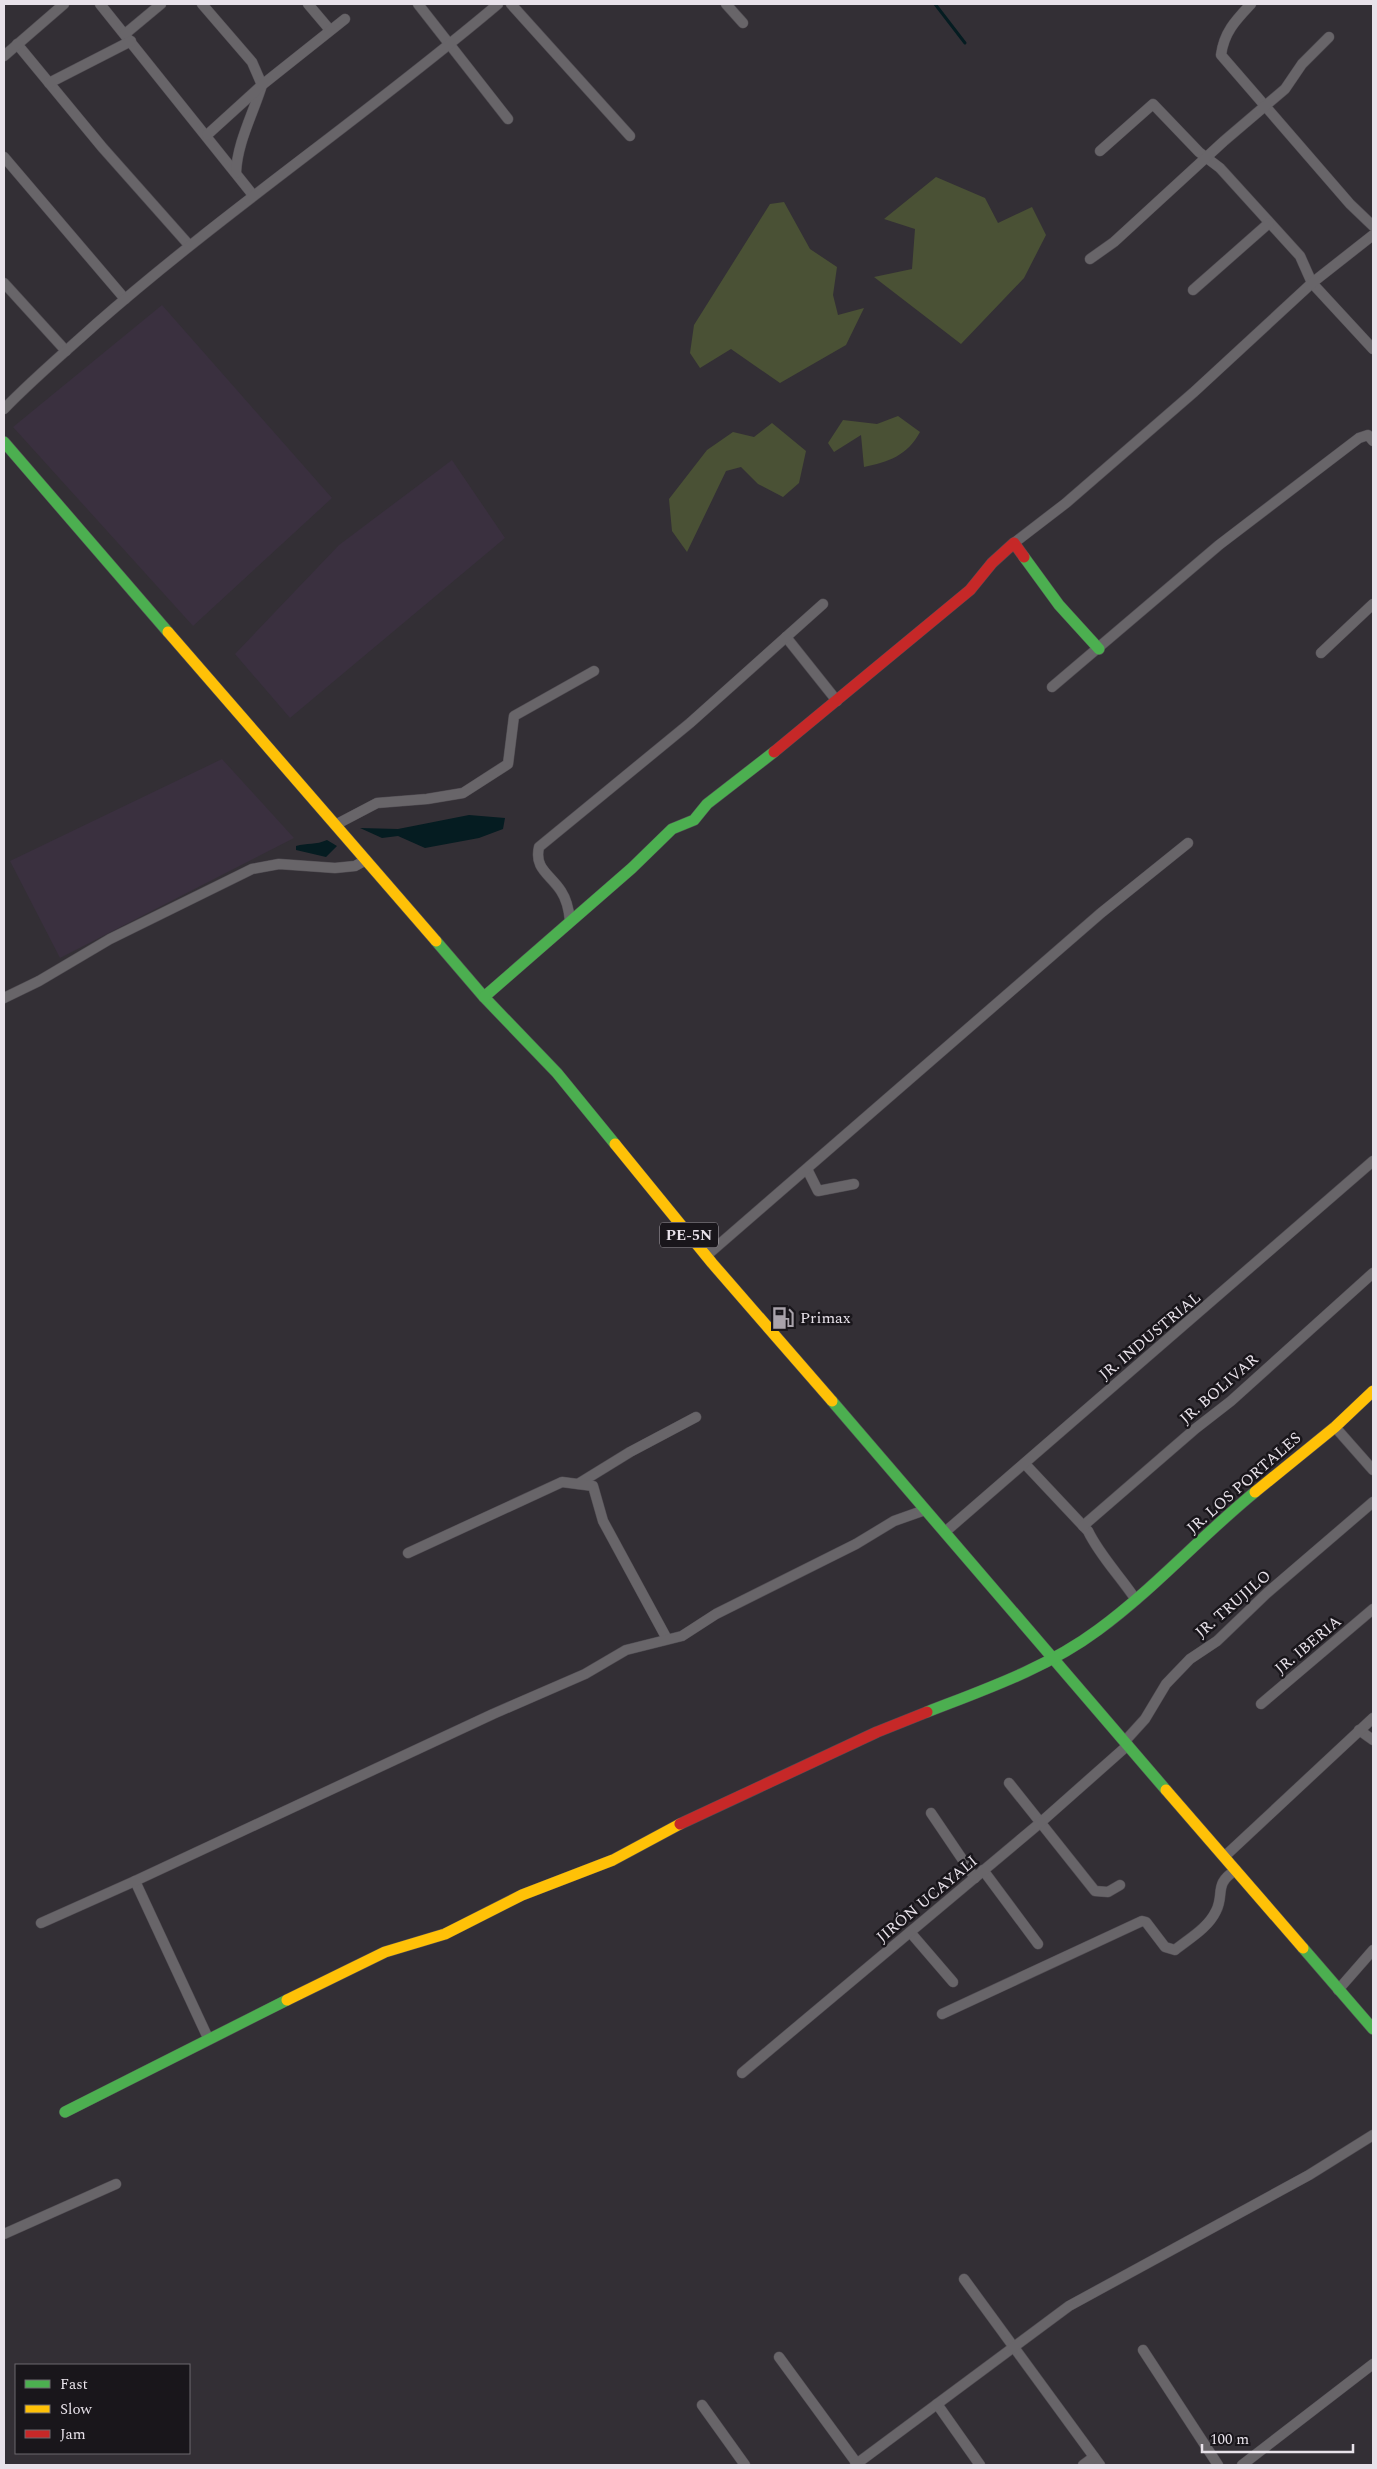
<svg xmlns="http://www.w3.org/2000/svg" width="1377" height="2469" font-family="Spectral,serif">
	<rect width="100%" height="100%" fill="#332f35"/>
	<!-- built -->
	<g fill="#3a303f">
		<path d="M162,305L332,498L193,626L13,427Z"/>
		<path d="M452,460L505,538L290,718L235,654L339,545Z"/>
		<path d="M222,759L294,838L60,958L10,861Z"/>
	</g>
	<!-- green -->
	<g fill="#4a5135">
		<path d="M936,177L985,198L998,223L1032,207L1046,235L1024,278L961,344L874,277L912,269L915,229L884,219Z"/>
		<path d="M784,202L810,249L837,267L833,295L838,315L864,308L846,345L780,383L731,349L700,368L690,353L694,325L770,204Z"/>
		<path d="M898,416L920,432C907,456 888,462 864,467L861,435L834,452L828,443L843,420L877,424Z"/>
		<path d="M772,423L806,451L799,483L783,497L758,484L741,467L726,471L687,552L672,531L669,499L707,450L733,432L754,437Z"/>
	</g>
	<!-- water -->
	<g fill="#051c21">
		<path d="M469,815L505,818L503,829L479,838L425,848L398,836L382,838L360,828L398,829Z"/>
		<path d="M327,840L337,846L326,857L296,850V846C307,843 316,845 327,840Z"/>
	</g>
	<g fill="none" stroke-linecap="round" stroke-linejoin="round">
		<!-- stream -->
		<path stroke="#051c21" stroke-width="3" d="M935,4L965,43"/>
		<defs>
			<g id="street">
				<path d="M100,4L253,195"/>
				<path d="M202,4L252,62L262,85C253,114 237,143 236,173"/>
				<path d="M308,4L330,30"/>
				<path d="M418,4L508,119"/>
				<path d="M511,4L630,136"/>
				<path d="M726,4L743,23"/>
				<path d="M1251,4C1236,20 1224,32 1221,55L1350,204L1373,226"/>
				<path d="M125,34L161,4"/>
				<path d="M17,44L102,147L189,245"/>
				<path d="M4,56L64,4"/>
				<path d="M49,83L131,41"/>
				<path d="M207,135L262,85L345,19"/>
				<path d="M1100,151L1153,104L1199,152L1220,168L1300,256L1312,283L1373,349"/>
				<path d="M4,157L125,299"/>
				<path d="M1090,259L1114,242L1224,141L1285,89L1302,64L1329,37"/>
				<path d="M4,283L66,351"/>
				<path d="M1193,290L1269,223"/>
				<path d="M4,409C33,379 65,352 96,324C225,211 367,115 498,4"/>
				<path d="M1014,543L1066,503L1194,392L1312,283L1373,235"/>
				<path d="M786,637L837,701"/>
				<path d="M1321,653L1373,604"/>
				<path d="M1052,687L1219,545L1359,438L1368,435L1373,441"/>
				<path d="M337,824L377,803L427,799L463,793L508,764L514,716L594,671"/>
				<path d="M570,921C569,910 567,900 561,891C550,874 534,869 539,847L690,723L823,604"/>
				<path d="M4,998L39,981L110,939L252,869L279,864L335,868L355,866L366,860"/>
				<path d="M807,1169L818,1191L854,1184"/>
				<path d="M706,1256L1101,913L1188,843"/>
				<path d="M1335,1427L1373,1470"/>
				<path d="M1025,1464L1088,1531C1100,1556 1121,1577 1136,1600"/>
				<path d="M578,1484L630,1452L696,1417"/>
				<path d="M1083,1526L1195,1429L1231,1401L1373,1273"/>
				<path d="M945,1532L1373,1161"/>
				<path d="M408,1553L562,1482L593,1486L603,1521L667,1639"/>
				<path d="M1261,1704L1373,1609"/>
				<path d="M1359,1730L1373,1740"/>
				<path d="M1125,1741L1145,1719L1166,1684L1190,1659L1217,1641L1267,1593L1373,1502"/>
				<path d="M1009,1783L1095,1891L1108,1892L1120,1885"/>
				<path d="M931,1813L975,1878"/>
				<path d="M1224,1857L1373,1718"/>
				<path d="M983,1870L1038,1944"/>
				<path d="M135,1881L208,2038"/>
				<path d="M41,1923L135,1881L493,1714L585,1674L626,1650L682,1636L716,1614L856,1544L894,1521L925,1510"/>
				<path d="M910,1932L953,1982"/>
				<path d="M1338,1990L1373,1950"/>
				<path d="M942,2014L1142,1921L1146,1922L1165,1947L1175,1950C1190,1938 1208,1928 1216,1911C1225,1894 1213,1884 1236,1870"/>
				<path d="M742,2073L1040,1823L1128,1745"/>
				<path d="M4,2234L116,2184"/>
				<path d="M964,2279L1100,2465"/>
				<path d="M1143,2350L1218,2465"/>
				<path d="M779,2357L858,2465"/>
				<path d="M937,2404L980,2465"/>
				<path d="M702,2405L745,2465"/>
				<path d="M855,2465L1069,2306L1309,2175L1373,2135"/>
				<path d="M1083,2465L1094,2457"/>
				<path d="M1242,2465L1373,2364"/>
			</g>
			<g id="fast">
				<path d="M4,442L168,632"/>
				<path d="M1024,557L1059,605L1099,649"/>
				<path d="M436,941L484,997L557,1073L615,1144"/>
				<path d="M484,997L632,868L672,829L694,820L707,804L774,752"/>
				<path d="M832,1401L1166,1790"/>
				<path d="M927,1712C986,1689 1047,1668 1098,1630C1154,1589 1201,1536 1255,1492"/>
				<path d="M1303,1948L1373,2029"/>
				<path d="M65,2112L287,2000"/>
			</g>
			<g id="slow">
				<path d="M168,632L436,941"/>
				<path d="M615,1144L712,1263L832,1401"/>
				<path d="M1255,1492L1335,1427L1373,1391"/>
				<path d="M1166,1790L1303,1948"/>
				<path d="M287,2000L385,1952L445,1934L522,1895L613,1860L680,1824"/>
			</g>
			<g id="jam">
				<path d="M774,752L970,590L992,563L1014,543L1024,557"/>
				<path d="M680,1824L877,1732L927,1712"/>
			</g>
		</defs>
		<!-- street casing -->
		<use href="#street" stroke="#504c52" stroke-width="11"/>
		<!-- fast casing -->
		<use href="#fast" stroke="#504c52" stroke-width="12"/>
		<!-- slow casing -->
		<use href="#slow" stroke="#504c52" stroke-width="12"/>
		<!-- jam casing -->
		<use href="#jam" stroke="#504c52" stroke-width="12"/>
		<!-- street -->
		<use href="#street" stroke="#686569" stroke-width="10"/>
		<!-- fast -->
		<use href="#fast" stroke="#4caf50" stroke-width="11"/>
		<!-- slow -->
		<use href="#slow" stroke="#ffc107" stroke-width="11"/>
		<!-- jam -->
		<use href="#jam" stroke="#c62828" stroke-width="11"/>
	</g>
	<!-- icons -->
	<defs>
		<symbol id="fuel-bare" viewBox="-9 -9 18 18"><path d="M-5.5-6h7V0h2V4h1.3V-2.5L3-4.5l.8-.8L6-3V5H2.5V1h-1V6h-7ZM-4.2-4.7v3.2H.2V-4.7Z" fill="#a9a3ab" stroke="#19161b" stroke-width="2.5" paint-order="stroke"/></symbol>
	</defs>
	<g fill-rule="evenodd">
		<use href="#fuel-bare" x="767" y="1302" width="32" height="32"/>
	</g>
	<g text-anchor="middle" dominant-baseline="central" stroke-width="5" stroke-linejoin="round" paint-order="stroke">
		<!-- shield labels -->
		<rect fill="#19161b" stroke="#aaa5ac" stroke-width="1" x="660" y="1222.5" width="58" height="25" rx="4"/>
		<g font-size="15" font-weight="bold" fill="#e8e2ea">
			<text x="689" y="1235">PE-5N</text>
		</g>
		<!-- poi labels -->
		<g font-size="16" fill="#e8e2ea" stroke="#19161b" text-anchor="start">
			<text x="800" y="1318">Primax</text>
		</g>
		<!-- street labels -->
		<g font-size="16" fill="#e8e2ea" stroke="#19161b">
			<text transform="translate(1150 1336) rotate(-40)">JR. INDUSTRIAL</text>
			<text transform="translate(1219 1389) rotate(-41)">JR. BOLIVAR</text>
			<text transform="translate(1244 1483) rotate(-41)">JR. LOS PORTALES</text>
			<text transform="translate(1233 1604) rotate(-41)">JR. TRUJILO</text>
			<text transform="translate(1308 1645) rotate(-40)">JR. IBERIA</text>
			<text transform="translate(927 1899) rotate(-40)">JIRÓN UCAYALI</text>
		</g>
	</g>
	<!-- border -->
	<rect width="1377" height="2469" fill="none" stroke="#e8e2ea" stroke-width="10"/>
	<!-- legend -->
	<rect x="15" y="2364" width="175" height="90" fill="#19161b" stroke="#6c686e"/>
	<rect x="25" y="2380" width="25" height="8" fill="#4caf50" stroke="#6c686e"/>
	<text x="60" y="2389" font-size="15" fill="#e8e2ea">Fast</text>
	<rect x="25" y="2405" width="25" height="8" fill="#ffc107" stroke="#6c686e"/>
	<text x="60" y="2414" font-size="15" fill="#e8e2ea">Slow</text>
	<rect x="25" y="2430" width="25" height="8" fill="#c62828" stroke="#6c686e"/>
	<text x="60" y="2439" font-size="15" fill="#e8e2ea">Jam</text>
	<!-- scale -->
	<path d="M1202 2444v8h151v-8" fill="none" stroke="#e8e2ea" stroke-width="2.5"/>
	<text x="1210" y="2444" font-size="15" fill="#e8e2ea" stroke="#19161b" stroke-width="4" paint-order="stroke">100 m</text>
</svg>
